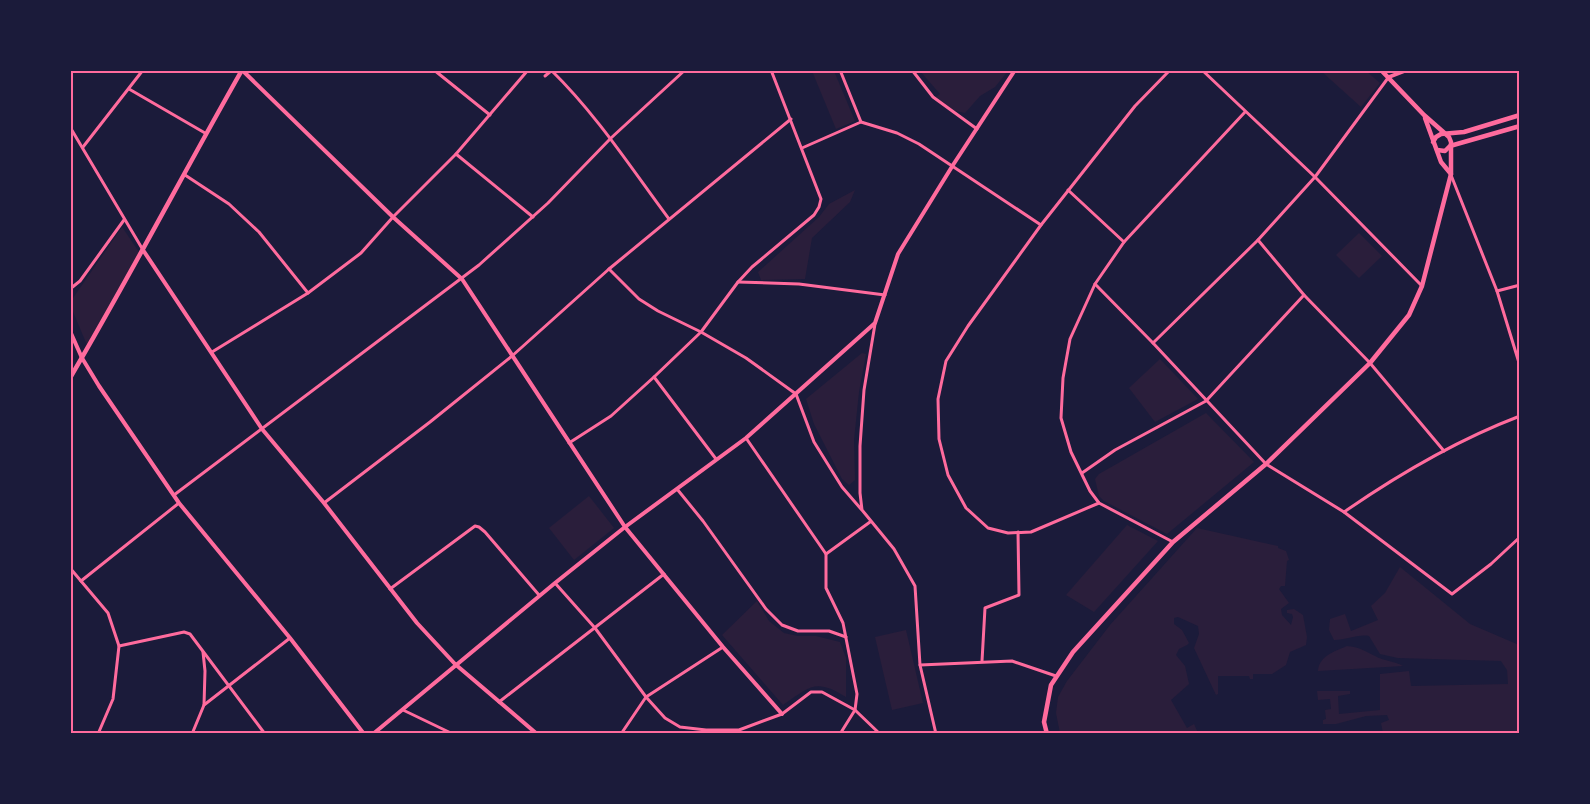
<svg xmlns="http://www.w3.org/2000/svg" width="1590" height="804" font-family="'Source Sans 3',sans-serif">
	<rect width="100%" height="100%" fill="#1b1b3a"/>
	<!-- green -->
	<g fill="#2a1e3b">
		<path d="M812,71H834L855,121L836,129Z"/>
		<path d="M920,71H1008L995,87L980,96L965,113L955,111L936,97L940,94Z"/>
		<path d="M1321,71H1366L1380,83L1361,107Z"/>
		<path d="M855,190L850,202L812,238L805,279L761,280L758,272L819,217L829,204Z"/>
		<path d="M122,227L139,252L87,345L71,307V301Z"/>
		<path d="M1359,233L1382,256L1359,278L1336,255Z"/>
		<path d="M862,353L866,354L859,392L854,440L855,480L849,485L842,479L814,424L806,399Z"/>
		<path d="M1160,359L1198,399L1155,422L1129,388Z"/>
		<path d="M1206,413L1254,462L1167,534L1104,501L1099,496L1095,479L1099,474Z"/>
		<path d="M589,496L614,528L574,560L549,528Z"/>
		<path d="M1127,525L1158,541L1094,612L1066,595Z"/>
		<path d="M1197,528L1278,546V548L1286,551L1289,560L1287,561L1285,586H1281L1279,589L1289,603L1281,609L1282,615L1291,625L1293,617L1292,614L1287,613V610L1294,609L1303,615L1307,637L1306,645L1290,652L1286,665L1272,674H1253V679H1250L1249,676H1218V694L1216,695L1194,648L1199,634L1198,626L1178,617L1174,618V624L1182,630L1189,643L1187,645L1179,649L1176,655L1185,666L1189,684L1171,700L1187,728L1194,724L1198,733H1060L1056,713L1058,697L1067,681L1110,625Z"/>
		<path d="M1400,567L1470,624L1519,645V733H1383L1381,723L1389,720L1387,715L1366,716L1336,724H1323V720L1326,719L1325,710L1331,709L1330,699L1318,700L1317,691H1350V694L1338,696L1339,714L1380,710V674L1409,671L1411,686L1508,684L1507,670L1501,661L1398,658L1380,654L1369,636C1357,634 1347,640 1334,640L1329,630L1330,619L1345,614L1351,631L1378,620L1371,606L1385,593Z"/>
		<path d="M757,601L769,621L784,633L798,636H816L840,642L846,658V697C816,678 810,686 783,705L722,635Z"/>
		<path d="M906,630L923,703L892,710L875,637Z"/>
		<path d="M1347,646C1359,647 1365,651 1375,656C1384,661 1394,661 1403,666L1318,671C1319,656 1335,651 1347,646Z"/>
	</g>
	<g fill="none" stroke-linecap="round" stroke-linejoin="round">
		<!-- minor -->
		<g stroke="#ff6b9d" stroke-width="3">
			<path d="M434,70L490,115"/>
			<path d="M551,70C597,115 631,168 669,219"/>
			<path d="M840,70L861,122L897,133L919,144L1041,225"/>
			<path d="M912,70L933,97L977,129"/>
			<path d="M1202,70L1315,177L1421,285"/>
			<path d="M545,76L551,71"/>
			<path d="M129,89L205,133"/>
			<path d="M70,127L143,250"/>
			<path d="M83,147L143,70"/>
			<path d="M802,148L861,122"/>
			<path d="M456,154L533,217"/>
			<path d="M185,175L229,204L259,232L308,293"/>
			<path d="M1451,175L1497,291L1520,366"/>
			<path d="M1068,190L1124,242"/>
			<path d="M1258,240L1304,295L1370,363L1444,451"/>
			<path d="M609,269L639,299L658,311L701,332L746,358L796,394L814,442L842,487L861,509"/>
			<path d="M738,282L799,284L885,295"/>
			<path d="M1095,284L1153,343L1266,464L1344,512L1452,594L1491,564L1520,537"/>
			<path d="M70,289L80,281L124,220"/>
			<path d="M1497,291L1520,285"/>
			<path d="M875,324L864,390L860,446V493L862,510L894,549L915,586L920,665L936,734"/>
			<path d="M1153,343L1258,240L1315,177L1388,78"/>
			<path d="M212,352L308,293L361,253L393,217L456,154L528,70"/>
			<path d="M654,377L716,459"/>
			<path d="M746,438L826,554"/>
			<path d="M569,443L611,416L654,377L701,332L738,282L752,267L814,215L819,207L821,199L771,70"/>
			<path d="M1082,473L1115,450L1206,401L1304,295"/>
			<path d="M677,489L703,521L766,609L782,625L798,631H829L846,637"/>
			<path d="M174,495L479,265L548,203L611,138L685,70"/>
			<path d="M324,503L430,422L512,356L609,269L791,119"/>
			<path d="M1099,503L1031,532L1008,533L988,528L966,508L948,475L939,439L938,399L946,361L968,326L1041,225L1135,106L1170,70"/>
			<path d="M1344,512C1399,474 1457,440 1520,416"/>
			<path d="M1173,542L1099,503L1090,491L1071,452L1061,418L1063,378L1070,339L1095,284L1124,242L1245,112"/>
			<path d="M70,568L108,613L119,646L113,699L98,734"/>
			<path d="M81,581L179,503"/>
			<path d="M555,583L595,628L646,697L665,718L680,727L706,730H739L782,714L811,692H822L855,710L880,734"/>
			<path d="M390,589L475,526L479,527L485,532L539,595"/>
			<path d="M119,646L184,632L190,634L265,734"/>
			<path d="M203,652L205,671L204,705"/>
			<path d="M982,661L985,608L1019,595L1018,532"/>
			<path d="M920,665L1012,661L1056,676"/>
			<path d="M499,702L664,574"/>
			<path d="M403,710L453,734"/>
			<path d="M192,734L204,705L290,638"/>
			<path d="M621,734L646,697L723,647"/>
			<path d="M840,734L855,710L857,694L843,623L826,588V554L870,522"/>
		</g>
		<!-- tertiary -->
		<g stroke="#ff6b9d" stroke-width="4">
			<path d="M242,70L393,217L462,279L625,527L723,647L782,714"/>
			<path d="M1389,77L1407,70"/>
			<path d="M143,250L262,429L324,503L417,623L455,664L537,734"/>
			<path d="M70,331L82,358L99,386L179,503L290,638L364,734"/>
			<path d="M373,734L555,583L625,527L746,438L875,323L898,254L953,165L1015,70"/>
		</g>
		<!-- secondary -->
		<g stroke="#ff6b9d" stroke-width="4.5">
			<path d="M1425,118L1441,162L1451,174"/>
			<path d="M1433,142L1436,137L1441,134L1464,132L1520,115"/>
			<path d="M1437,150L1445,151L1450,146L1520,126"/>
			<path d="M70,378C130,276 184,172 242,70"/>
			<path d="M1047,734L1044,722L1051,685L1073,652L1173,542L1266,464L1370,363L1409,315L1422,286L1451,174V142L1449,137L1424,115L1381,70"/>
		</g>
	</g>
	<!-- border -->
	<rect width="1590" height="804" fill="none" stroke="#1b1b3a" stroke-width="144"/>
	<rect x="72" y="72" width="1446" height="660" fill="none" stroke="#ff6b9d" stroke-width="2"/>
</svg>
